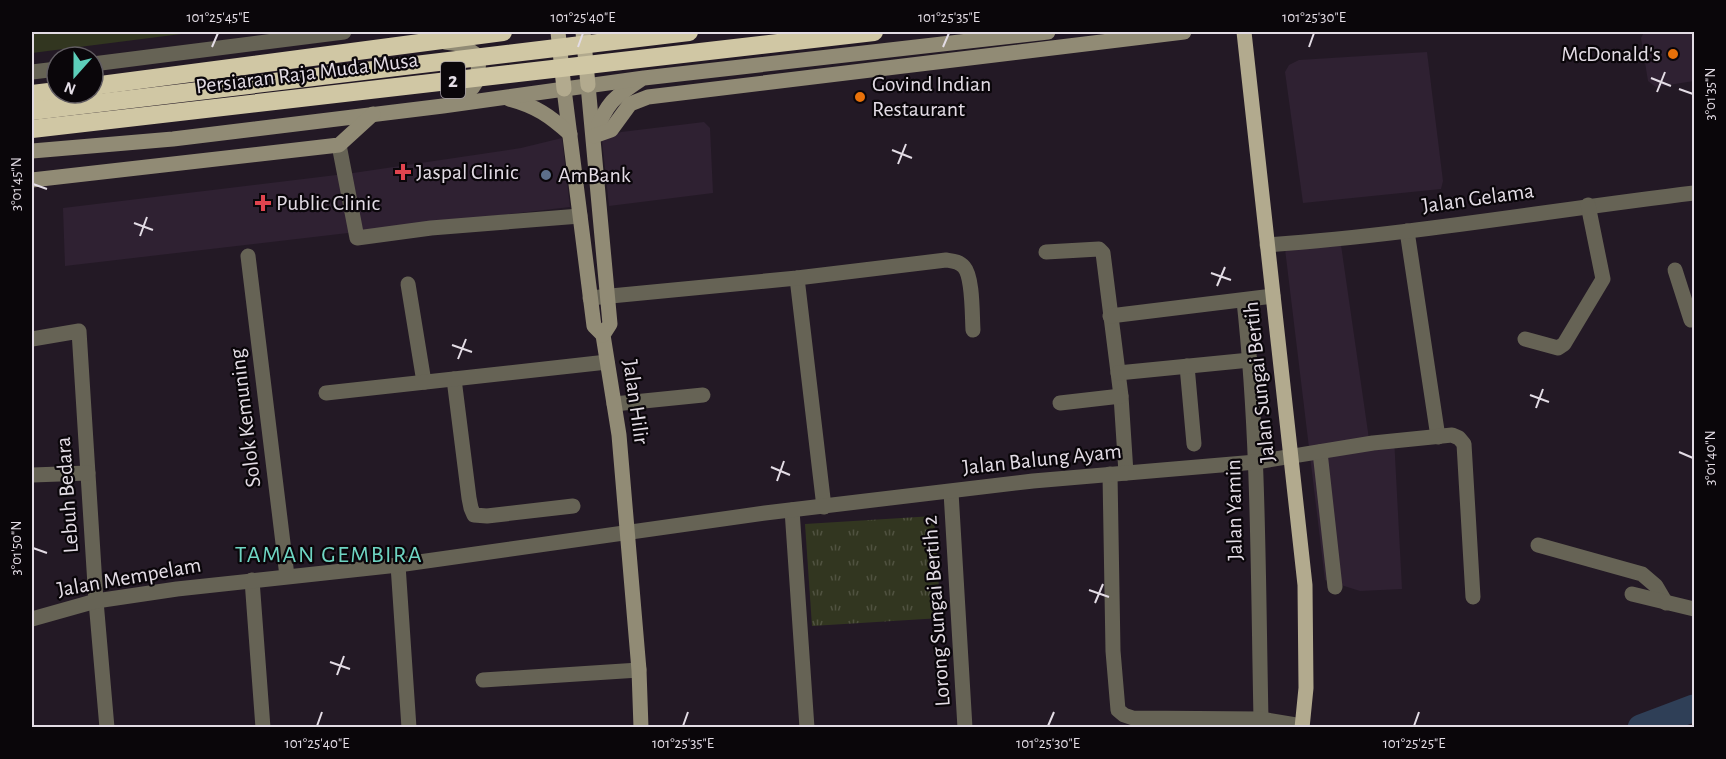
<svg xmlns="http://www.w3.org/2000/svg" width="1726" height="759" font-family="'Alegreya Sans',sans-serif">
	<defs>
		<pattern id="park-tufts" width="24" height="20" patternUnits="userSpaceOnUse" patternTransform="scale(1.5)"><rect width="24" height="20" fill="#323620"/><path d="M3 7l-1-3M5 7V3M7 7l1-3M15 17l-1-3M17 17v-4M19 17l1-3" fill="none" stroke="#505240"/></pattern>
	</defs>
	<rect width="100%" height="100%" fill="#231925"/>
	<!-- built -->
	<g fill="#2f2132">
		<path d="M1644,32H1694V81L1656,87L1648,81L1641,38Z"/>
		<path d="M1427,52L1443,181L1441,189L1303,203L1285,72L1289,65L1299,60Z"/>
		<path d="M704,122L710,128L713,193L609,206L602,141L621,132Z"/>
		<path d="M562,138L570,207L65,266L63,208L353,173L521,148Z"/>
		<path d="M1341,245L1369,439L1394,437L1402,589L1360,591L1325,580L1285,249Z"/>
	</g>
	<!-- grass -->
	<path fill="#323620" d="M32,32H197L32,53Z"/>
	<!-- park -->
	<path fill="url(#park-tufts)" d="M934,516L941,618L812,626L805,524Z"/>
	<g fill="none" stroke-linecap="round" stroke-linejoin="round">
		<!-- river -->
		<path stroke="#2f3f57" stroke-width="27" d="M1641,728L1694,708"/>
		<!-- street -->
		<g stroke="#666355" stroke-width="15">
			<path d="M93,64L344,32"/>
			<path d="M32,72L57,69"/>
			<path d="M339,145L357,238L431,228L580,216"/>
			<path d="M1407,231L1438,437"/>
			<path d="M1267,245C1410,235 1552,210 1694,193"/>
			<path d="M1046,252L1099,249L1103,253L1121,396L1126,473"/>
			<path d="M248,256L287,576"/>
			<path d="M1675,270L1691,320"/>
			<path d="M797,278L824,507"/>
			<path d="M408,284L424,382"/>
			<path d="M590,298L797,278L946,260C953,261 959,261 964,267C973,277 972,315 973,330"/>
			<path d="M1244,301C1259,439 1258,579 1261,719"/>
			<path d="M1110,316L1273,296"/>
			<path d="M32,339L79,331L96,601L107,728"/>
			<path d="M1525,339L1558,348L1564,344L1603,279L1588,205"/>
			<path d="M1187,366L1194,444"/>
			<path d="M1118,373L1250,360"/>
			<path d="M454,379L469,498L471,508L474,515L487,516L573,506"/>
			<path d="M326,393L607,362"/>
			<path d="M1060,403L1121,396"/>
			<path d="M614,404L703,395"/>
			<path d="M1320,452L1335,587"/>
			<path d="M1110,474L1113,651L1118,710L1124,715L1133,718L1261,719L1302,726"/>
			<path d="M32,475L88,473"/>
			<path d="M951,492L965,728"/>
			<path d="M792,510L807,728"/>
			<path d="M1538,545L1642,574L1656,586L1666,603"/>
			<path d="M398,565L409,728"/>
			<path d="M252,580L263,728"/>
			<path d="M1632,594L1694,609"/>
			<path d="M32,619L96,601L177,589L398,565L765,513L1033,481L1256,462L1373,443L1452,435L1459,438L1464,444L1473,597"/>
			<path d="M483,680L639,670"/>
		</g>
		<!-- secondary -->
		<g stroke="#918b75" stroke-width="15">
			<path d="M445,42L460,44L478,56C480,80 477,89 455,100"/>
			<path d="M588,85L610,324L603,335L619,435L639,670L641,728"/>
			<path d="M564,89L594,326L603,335"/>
			<path d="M509,99C536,106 550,116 570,134"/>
			<path d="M595,133C607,103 613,98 640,80"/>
			<path d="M594,136L611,130L630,104L648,97L1184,32"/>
			<path d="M32,151L173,139L443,106L644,78L1048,32"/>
			<path d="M32,180L339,145L373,114"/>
		</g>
		<!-- primary -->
		<g stroke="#b2aa8e" stroke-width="15">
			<path d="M558,32L564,89"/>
			<path d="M583,32L588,85"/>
			<path d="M1244,32L1305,585L1306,688L1302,728"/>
		</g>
		<!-- highway -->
		<g stroke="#d0c7a4" stroke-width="18">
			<path d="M93,86L503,32"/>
			<path d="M32,94L57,91"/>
		</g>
		<!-- highway-bridge -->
		<g stroke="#d0c7a4" stroke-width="18">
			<path d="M32,111L689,32"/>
			<path d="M32,129L874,32"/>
		</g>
	</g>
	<!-- ticks -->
	<path fill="none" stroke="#e3dce5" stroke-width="2" d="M212,47L218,33M578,47L583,33M943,47L949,33M1309,47L1314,33M1651,78L1671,86M1679,89L1693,94M1657,92L1665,72M892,150L912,158M898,164L906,144M33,184L47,189M134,223L153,230M140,236L147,217M1211,273L1231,280M1217,286L1225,267M452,345L472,352M458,359L466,339M1530,395L1549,402M1536,408L1543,389M1679,452L1693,458M771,467L790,475M777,481L784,461M33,548L47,553M1089,590L1109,597M1095,603L1103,584M330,662L350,669M337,675L344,656M317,726L322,712M683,726L688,712M1048,726L1054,712M1414,726L1419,712"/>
	<!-- markers -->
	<g fill="#e8710a" stroke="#0a060a" stroke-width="2">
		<circle cx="1673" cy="54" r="6"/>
		<circle cx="860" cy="97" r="6"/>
	</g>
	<g fill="#e0444e" stroke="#0a060a" stroke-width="2">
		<path d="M400 163h6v6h6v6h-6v6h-6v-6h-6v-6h6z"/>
		<path d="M260 194h6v6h6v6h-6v6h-6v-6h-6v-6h6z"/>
	</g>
	<circle fill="#5c6f8a" stroke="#0a060a" stroke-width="2" cx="546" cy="175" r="6"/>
	<g text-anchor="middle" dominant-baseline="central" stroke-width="4.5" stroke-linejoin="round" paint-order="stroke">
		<!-- shield labels -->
		<rect fill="#0a060a" stroke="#a29ca3" stroke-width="1.5" x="441" y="62" width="24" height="36" rx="4.5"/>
		<g font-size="21" font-weight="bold" fill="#e3dce5">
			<text x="453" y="80">2</text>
		</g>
		<!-- poi labels -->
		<g font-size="22" fill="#e3dce5" stroke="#0a060a" text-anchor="start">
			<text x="1661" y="54" text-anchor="end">McDonald's</text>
			<text x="872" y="84">Govind Indian<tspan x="872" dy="25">Restaurant</tspan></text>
			<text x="416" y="172">Jaspal Clinic</text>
			<text x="558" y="175">AmBank</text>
			<text x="276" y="203">Public Clinic</text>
		</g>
		<!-- street labels -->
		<g font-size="22" fill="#e3dce5" stroke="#0a060a">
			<text transform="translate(307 73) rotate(-7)">Persiaran Raja Muda Musa</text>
			<text transform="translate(1478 198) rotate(-8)">Jalan Gelama</text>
			<text transform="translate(1259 382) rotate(-96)">Jalan Sungai Bertih</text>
			<text transform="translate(636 402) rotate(82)">Jalan Hilir</text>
			<text transform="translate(245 418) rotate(-97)">Solok Kemuning</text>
			<text transform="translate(1042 459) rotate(-6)">Jalan Balung Ayam</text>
			<text transform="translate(67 495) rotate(-94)">Lebuh Bedara</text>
			<text transform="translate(1234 510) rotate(-91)">Jalan Yamin</text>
			<text transform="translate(129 577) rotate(-10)">Jalan Mempelam</text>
			<text transform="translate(936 611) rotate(-94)">Lorong Sungai Bertih 2</text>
		</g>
		<!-- neighbourhood labels -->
		<g font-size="24" letter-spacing="1.5" fill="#6ed4c2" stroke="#0a060a">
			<text x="329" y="555">TAMAN GEMBIRA</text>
		</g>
	</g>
	<!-- border -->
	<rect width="1726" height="759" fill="none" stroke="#0a060a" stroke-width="66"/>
	<!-- north arrow -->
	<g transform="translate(75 75) rotate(201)"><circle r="28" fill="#0a060a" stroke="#615c62" stroke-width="1.5"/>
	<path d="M0-4.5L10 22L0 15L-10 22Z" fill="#5cceba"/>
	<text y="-9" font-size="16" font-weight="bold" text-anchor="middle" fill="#e3dce5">N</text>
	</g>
	<rect x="33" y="33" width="1660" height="693" fill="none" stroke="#e3dce5" stroke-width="2"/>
	<g font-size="15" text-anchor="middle" fill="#e3dce5">
		<text x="218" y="22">101°25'45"E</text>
		<text x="583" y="22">101°25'40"E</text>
		<text x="949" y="22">101°25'35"E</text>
		<text x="1314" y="22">101°25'30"E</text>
		<text transform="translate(1710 94) rotate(-90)" y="5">3°01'35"N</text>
		<text transform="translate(16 184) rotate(-90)" y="5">3°01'45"N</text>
		<text transform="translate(1710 458) rotate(-90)" y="5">3°01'40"N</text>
		<text transform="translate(16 548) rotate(-90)" y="5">3°01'50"N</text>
		<text x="317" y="748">101°25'40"E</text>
		<text x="683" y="748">101°25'35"E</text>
		<text x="1048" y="748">101°25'30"E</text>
		<text x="1414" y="748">101°25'25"E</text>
	</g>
</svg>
